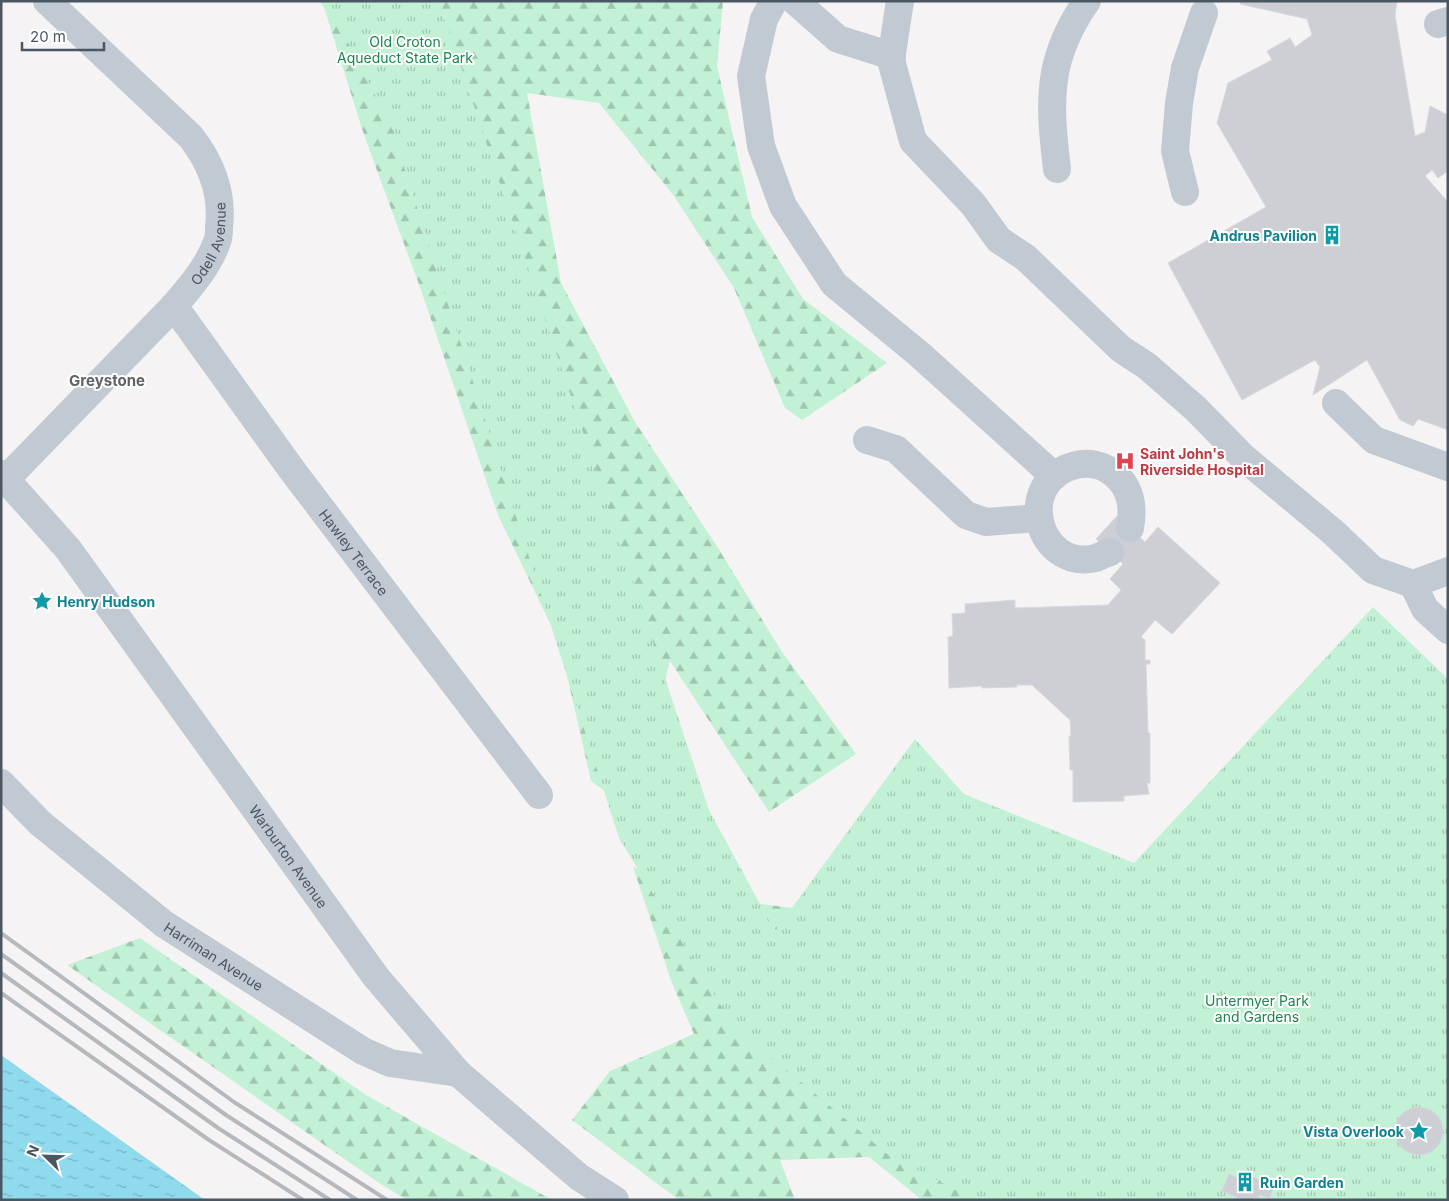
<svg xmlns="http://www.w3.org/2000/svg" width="1449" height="1201" font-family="Inter,sans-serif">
	<defs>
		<pattern id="forest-firs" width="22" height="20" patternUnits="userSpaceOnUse" patternTransform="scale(1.25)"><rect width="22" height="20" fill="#c3f1d5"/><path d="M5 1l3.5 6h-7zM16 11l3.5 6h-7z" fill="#a0c6b0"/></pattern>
		<pattern id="park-tufts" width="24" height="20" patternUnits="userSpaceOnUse" patternTransform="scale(1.25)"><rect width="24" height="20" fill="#c3f1d5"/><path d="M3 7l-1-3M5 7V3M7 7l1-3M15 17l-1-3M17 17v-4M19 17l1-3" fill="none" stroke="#a0c6b0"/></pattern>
		<pattern id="water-ripples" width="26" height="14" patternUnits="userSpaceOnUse" patternTransform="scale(1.25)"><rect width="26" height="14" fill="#90daee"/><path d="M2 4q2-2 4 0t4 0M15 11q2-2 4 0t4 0" fill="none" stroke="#78b4c4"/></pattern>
	</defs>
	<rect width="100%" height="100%" fill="#f5f3f3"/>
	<!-- forest -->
	<g fill="url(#forest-firs)">
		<path d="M322,1H723L717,66L752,217L803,299L887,363L802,420L785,408L734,288L674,196L599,103L527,93L561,283L635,422L718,548L782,652L856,754L769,812L670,661L631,810L591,781L560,644L498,515L421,290L364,135Z"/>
		<path d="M633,867L725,900L836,913L1204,1200H922L869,1157L780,1160L795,1200H679L572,1120L610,1071L694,1034L672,983Z"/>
		<path d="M140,938L366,1095L552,1200H407L376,1181L67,965Z"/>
	</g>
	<!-- park -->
	<path fill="url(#park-tufts)" d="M319,1H430L446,22L709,810L772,926L776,930L915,739L964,794L1134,863L1373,607L1448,679V1200H975L887,1154L732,1024L619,838L391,126L341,29Z"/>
	<!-- water -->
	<path fill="url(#water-ripples)" d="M1,1055L205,1200H1Z"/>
	<!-- building -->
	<g fill="#cdcfd5" stroke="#d7d9de">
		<path d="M1241,1H1397L1395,15L1415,136L1425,132L1430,106L1448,115V171L1438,178L1432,170L1425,176L1448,202V430L1418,419L1413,426L1400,420L1367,360L1313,395L1320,367L1315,360L1242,400L1168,263L1266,207L1217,123L1228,83L1272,60L1267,51L1290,38L1295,47L1312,35L1307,19L1240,4Z"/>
		<path d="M1117,516L1145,542L1158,527L1220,583L1172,634L1155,620L1141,637L1145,640V660H1150V664H1146L1148,733H1150V783H1147L1149,794L1124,796V801L1073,802V770H1070L1069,736H1071L1070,720L1032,685H1017V687L982,688V686L949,688L948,637L953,636L952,614L965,613V604L1015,600V608L1108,605L1121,590L1110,579L1123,564L1096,539Z"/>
		<circle cx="1419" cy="1131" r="24"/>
		<path d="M1241,1172L1275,1186L1269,1199L1260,1195L1258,1200H1243L1222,1191L1229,1174L1238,1178Z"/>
	</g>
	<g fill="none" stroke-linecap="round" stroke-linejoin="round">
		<!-- minor -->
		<g stroke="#c1cad2" stroke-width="28">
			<path d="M774,1L764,19L751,76L761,146L783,206L834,284L919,354L1054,476"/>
			<path d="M795,1L838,39L892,56"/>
			<path d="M900,1L891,60L913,141L973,204L999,240L1026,258L1121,349L1147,366L1196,409L1243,457L1333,532L1373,570L1413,584L1448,571"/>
			<path d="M1438,24L1448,21"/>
			<path d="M1057,169C1049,102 1046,59 1087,1"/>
			<path d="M1185,192L1175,151L1179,103L1185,68L1204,13"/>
			<path id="s1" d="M174,306L292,470L539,795"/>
			<path d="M1336,403L1374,440L1448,467"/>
			<path d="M867,440L896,449L966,515L986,522L1038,518"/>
			<path id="s2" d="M1,474L68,549L376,977L458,1073L579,1177L615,1200"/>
			<path id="s3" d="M6,479L174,306C190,287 208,267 217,242C219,238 219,232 219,227C223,194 211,163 191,137L47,1"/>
			<path d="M1110,552C1105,554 1100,556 1096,558C1037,572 1013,480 1076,465C1089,462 1103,465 1113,473C1131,487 1134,506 1130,528"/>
			<path d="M1413,584L1425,609L1448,630"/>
			<path id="s4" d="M1,783L40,823L164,924L363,1051L390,1063L458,1073"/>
		</g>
		<!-- rail -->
		<g stroke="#b5b8bd" stroke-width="4">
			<path d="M1,933L234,1102L387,1200"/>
			<path d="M1,954L226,1115L357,1200"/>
			<path d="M1,973L218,1128L330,1200"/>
			<path d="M1,993L209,1140L303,1200"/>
		</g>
	</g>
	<!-- icons -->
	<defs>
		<symbol id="building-bare" viewBox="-9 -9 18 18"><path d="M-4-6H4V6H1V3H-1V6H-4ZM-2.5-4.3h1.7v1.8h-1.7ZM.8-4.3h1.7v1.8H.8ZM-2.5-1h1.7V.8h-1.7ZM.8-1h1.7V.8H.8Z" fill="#0f9aa8" stroke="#fff" stroke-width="2.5" paint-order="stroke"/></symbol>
		<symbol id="hospital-bare" viewBox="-9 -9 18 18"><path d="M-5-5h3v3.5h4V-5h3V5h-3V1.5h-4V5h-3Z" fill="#e0444e" stroke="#fff" stroke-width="2.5" paint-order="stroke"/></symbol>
		<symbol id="sight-bare" viewBox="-9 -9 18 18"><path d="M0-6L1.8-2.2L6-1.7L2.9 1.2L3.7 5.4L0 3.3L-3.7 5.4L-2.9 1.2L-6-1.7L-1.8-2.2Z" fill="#0f9aa8" stroke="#fff" stroke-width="2.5" paint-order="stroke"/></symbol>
	</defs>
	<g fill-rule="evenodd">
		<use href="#building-bare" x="1318" y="221" width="28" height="28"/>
		<use href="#hospital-bare" x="1111" y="447" width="28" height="28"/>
		<use href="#sight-bare" x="28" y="587" width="28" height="28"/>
		<use href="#sight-bare" x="1405" y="1117" width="28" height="28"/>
		<use href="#building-bare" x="1231" y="1168" width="28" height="28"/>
	</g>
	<g text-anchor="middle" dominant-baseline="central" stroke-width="4" stroke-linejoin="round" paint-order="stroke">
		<!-- park labels -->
		<g font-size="14" fill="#17864f" stroke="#fff">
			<text x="405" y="41">Old Croton<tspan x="405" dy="16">Aqueduct State Park</tspan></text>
			<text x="1257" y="1000">Untermyer Park<tspan x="1257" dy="16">and Gardens</tspan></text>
		</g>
		<!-- culture labels -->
		<g font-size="14" font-weight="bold" fill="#0d838f" stroke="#fff" text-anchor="end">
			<text x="1317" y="235">Andrus Pavilion</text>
			<text x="57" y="601" text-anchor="start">Henry Hudson</text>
			<text x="1404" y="1131">Vista Overlook</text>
			<text x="1260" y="1182" text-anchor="start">Ruin Garden</text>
		</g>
		<!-- street labels -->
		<g font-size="14" fill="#4a5661" stroke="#fff">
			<text stroke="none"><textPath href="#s3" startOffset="315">Odell Avenue</textPath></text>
			<text stroke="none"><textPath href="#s1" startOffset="305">Hawley Terrace</textPath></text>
			<text stroke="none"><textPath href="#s2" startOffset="479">Warburton Avenue</textPath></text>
			<text stroke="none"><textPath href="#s4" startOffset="275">Harriman Avenue</textPath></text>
		</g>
		<!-- health labels -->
		<g font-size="14" font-weight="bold" fill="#be3a42" stroke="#fff" text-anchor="start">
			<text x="1140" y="453">Saint John's<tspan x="1140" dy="16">Riverside Hospital</tspan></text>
		</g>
		<!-- neighbourhood labels -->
		<g font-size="15" font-weight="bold" fill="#5f6368" stroke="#fff">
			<text x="107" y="380">Greystone</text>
		</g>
	</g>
	<!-- border -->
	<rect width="1449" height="1201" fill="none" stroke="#4a5661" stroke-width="5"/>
	<!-- north arrow -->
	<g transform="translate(45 1156) rotate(293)" stroke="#ffffff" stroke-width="4" paint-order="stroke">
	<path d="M0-4L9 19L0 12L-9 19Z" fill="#4a5661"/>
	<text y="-8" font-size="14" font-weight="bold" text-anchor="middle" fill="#4a5661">N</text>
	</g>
	<!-- scale -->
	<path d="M22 42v8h82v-8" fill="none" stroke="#4a5661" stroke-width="2.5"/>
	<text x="30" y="42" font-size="15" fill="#4a5661" stroke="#ffffff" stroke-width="4" paint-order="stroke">20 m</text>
</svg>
